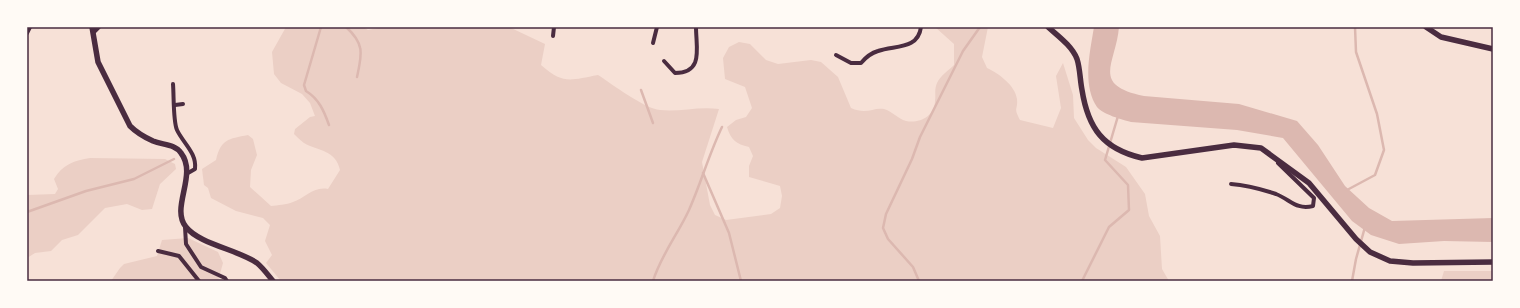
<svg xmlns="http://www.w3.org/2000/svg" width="1520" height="308" font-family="Lato,sans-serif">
	<rect width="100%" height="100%" fill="#f7e1d7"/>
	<!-- green -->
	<g fill="#ebcfc5">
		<path d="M286,27H363L368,30L383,27H509L545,44L541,65C564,85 570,80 598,75C612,84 645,109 660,110C680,112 699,106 719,109L702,162L710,205L715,215L726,220L771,214L780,208L782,196L780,186L749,177V166L753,156L749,147C736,144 731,140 727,127L736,120L746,117L752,108L745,87L725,79L723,58L729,47L739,42L750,44L766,60L778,64L811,60L821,62L838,77L851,108C867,115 873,107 884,109C892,111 898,119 906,121C919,124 935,116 935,101C936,94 934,90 937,83C940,76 949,70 954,65V44L935,27H988L982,57L987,68C998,73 1015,85 1017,99C1018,111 1013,107 1020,120L1053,128L1061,108L1056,76L1063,63L1073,95L1074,118L1088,140L1096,148L1126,167L1145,194L1149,216L1160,236L1162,269L1169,281H281L266,263L272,255L265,241L270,225L263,218L236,211L211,198L208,188L204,185L202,169L216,160C221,139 228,139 248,135L253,139L257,155L251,170L250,187L271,206C278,205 286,205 293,202C304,199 313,186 328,189L340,170C336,150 318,151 304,143C300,140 297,137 294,134L295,129L310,117L315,116L310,103L302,94L281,83L274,74L272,52Z"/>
		<path d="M90,158L165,159L175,164L176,169L160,184L152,209L142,210L127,204L105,208L78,235L62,240L51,251L35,253L27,258V195L55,194L58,189L54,179C62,165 75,160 90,158Z"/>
		<path d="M188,238L218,252L223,263L218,281H111L120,268L124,264L157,256L162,240Z"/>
		<path d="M1444,271H1493V281H1441Z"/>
	</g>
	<!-- water -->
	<path fill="#dcb8b0" d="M1094,27H1119C1116,64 1090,85 1144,96L1239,104L1297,121L1318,145L1345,186L1369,208L1392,221L1493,218V242L1444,241L1399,244L1371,235L1352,221L1283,138L1237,130L1131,122C1123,120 1102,114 1097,107C1082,85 1090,52 1094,27Z"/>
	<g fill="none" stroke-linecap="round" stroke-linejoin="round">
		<!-- stream -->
		<g stroke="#dcb8b0" stroke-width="2.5">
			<path d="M321,27L304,85L306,91C319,99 324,111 329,125"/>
			<path d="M346,27C365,44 362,54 357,77"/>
			<path d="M641,90L653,123"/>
			<path d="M703,173L729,233L741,281"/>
			<path d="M1347,190L1375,175L1384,150L1377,114L1356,52L1355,27"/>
			<path d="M27,212L86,191L134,179L174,159"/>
			<path d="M653,281C661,255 678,234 689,210C701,183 709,154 722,127"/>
			<path d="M919,281L913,267L888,239L883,228L886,214L912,159L920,137L963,51L980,27"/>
			<path d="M1082,281L1109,227L1129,210L1128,185L1105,160L1118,116"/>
			<path d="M1352,281L1356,259L1365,227"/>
		</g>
		<!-- minor -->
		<g stroke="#4a2c40" stroke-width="4">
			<path d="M27,33L30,27"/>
			<path d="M93,33L99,27"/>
			<path d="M553,36L554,27"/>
			<path d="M653,43L657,27"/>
			<path d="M836,55L851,63H861C866,57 871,53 878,51C895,45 918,50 921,27"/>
			<path d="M664,61L675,73C704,73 696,48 696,27"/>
			<path d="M173,84C174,96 173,121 177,130C183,143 197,153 195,169L188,173"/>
			<path d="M175,105L183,104"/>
			<path d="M1231,184C1247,185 1261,189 1276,194C1291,200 1296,210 1313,206L1314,198L1278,163"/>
			<path d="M185,227L186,244L201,267L225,278L227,281"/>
			<path d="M158,251L179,256L199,281"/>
		</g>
		<!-- secondary -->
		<g stroke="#4a2c40" stroke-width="5.5">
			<path d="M92,27L98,62L130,126C137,133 144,137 153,141C163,145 175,144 181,153C198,175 170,208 186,227C199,244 239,250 257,263C263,268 268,275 273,281"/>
			<path d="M1048,27C1058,36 1072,46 1077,59C1080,68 1080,80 1082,90C1088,128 1103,149 1142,158L1234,145L1261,148L1309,183L1356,239L1370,252L1390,261L1413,263L1493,262"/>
			<path d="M1426,27L1441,37L1493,49"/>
		</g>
	</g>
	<!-- border -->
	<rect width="1520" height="308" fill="none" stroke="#fffaf5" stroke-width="56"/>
	<rect x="28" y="28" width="1464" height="252" fill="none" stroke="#4a2c40" stroke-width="1.5"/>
</svg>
